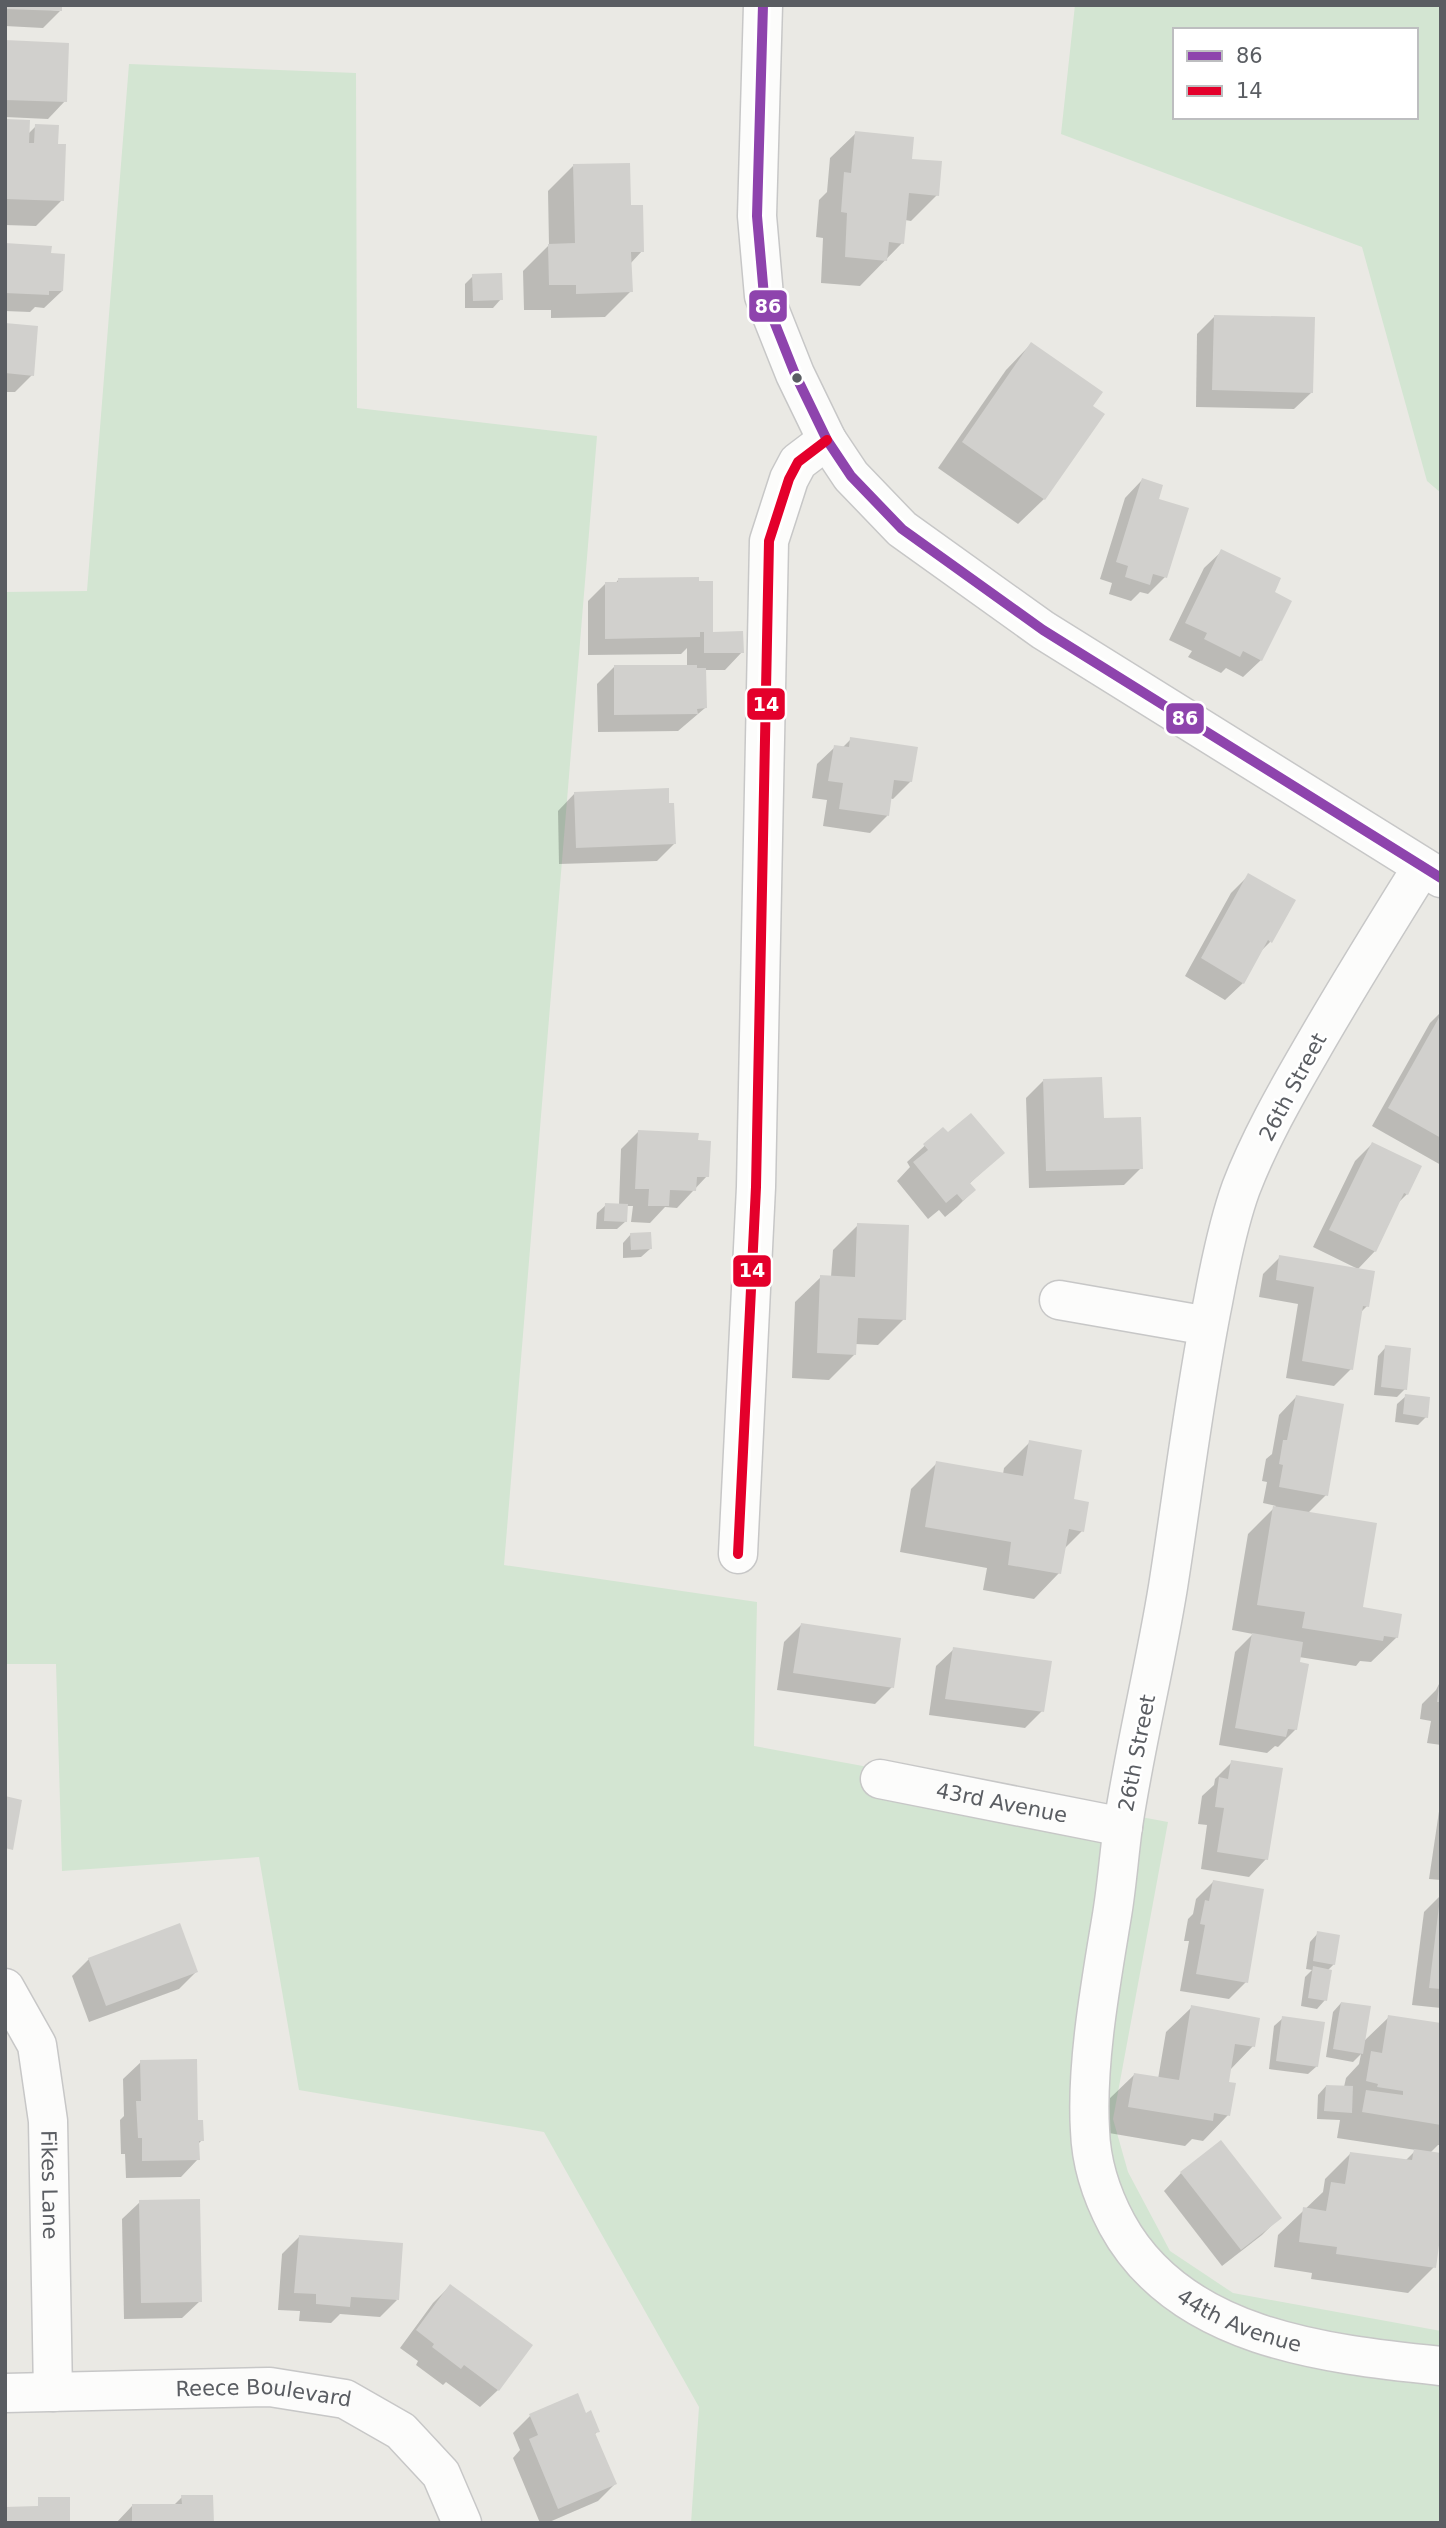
<svg xmlns="http://www.w3.org/2000/svg" width="1446" height="2528" font-family="'DejaVu Sans',sans-serif">
	<rect width="100%" height="100%" fill="#eae9e4"/>
	<!-- green -->
	<g fill="#d3e5d2" fill-rule="evenodd">
		<path d="M1075,5H1441V493L1427,481L1362,247L1061,134ZM1175,30H1416V117H1175Z"/>
		<path d="M129,64L356,73L357,408L597,436L504,1565L757,1602L754,1746L1168,1822L1113,2119L1128,2172L1170,2251L1233,2293L1441,2331V2523H691L699,2407L544,2132L299,2090L259,1857L62,1871L56,1664H5V592L87,591Z"/>
	</g>
	<!-- shadow -->
	<g fill="#0003">
		<path d="M5,5L60,11L43,28L5,26Z"/>
		<path d="M5,42L65,101L48,119L5,117Z"/>
		<path d="M5,121L27,135L36,126L56,145L62,200L36,226L5,225Z"/>
		<path d="M856,133L910,161L937,195L911,221L905,220L902,243L860,286L821,283L823,238L816,237L819,200L827,192L830,158Z"/>
		<path d="M574,165L629,207L642,251L630,264L631,291L605,317L551,318V310H524L523,271L549,245L548,191Z"/>
		<path d="M5,245L50,254L62,291L44,308L35,307L30,312L5,311Z"/>
		<path d="M473,276L501,299L493,308H465V284Z"/>
		<path d="M1214,317L1312,392L1294,409L1196,407L1197,334Z"/>
		<path d="M5,325L32,375L15,392H5Z"/>
		<path d="M1031,344L1044,499L1018,524L938,468L1006,370Z"/>
		<path d="M1142,480L1156,500L1165,577L1148,594L1140,592L1131,601L1109,594L1112,583L1100,579L1125,498Z"/>
		<path d="M1222,551L1272,593L1261,660L1243,677L1226,668L1221,673L1188,657L1192,651L1169,640L1204,568Z"/>
		<path d="M618,580L698,583L712,634L742,652L725,670H705V708L678,731L598,732L597,684L614,667H687V648L681,654L588,655V601L605,584H615Z"/>
		<path d="M851,739L911,781L893,799L889,798L887,816L870,833L823,826L827,800L812,798L817,764L835,747L842,748Z"/>
		<path d="M575,793L668,805L675,843L657,861L559,864L558,811Z"/>
		<path d="M1249,875L1270,942L1260,952L1243,983L1225,1000L1185,976L1231,893Z"/>
		<path d="M1441,1012V1165L1372,1126L1430,1023Z"/>
		<path d="M1043,1081L1102,1120L1141,1168L1124,1185L1029,1188L1026,1098Z"/>
		<path d="M943,1129L948,1135L1002,1153L969,1184L974,1190L957,1207L945,1217L939,1210L928,1219L897,1181L910,1167L907,1162Z"/>
		<path d="M638,1132L696,1142L707,1176L677,1208L665,1207L650,1223L631,1222L633,1206H626V1221L617,1229H596L597,1213L606,1205H619L621,1149Z"/>
		<path d="M1372,1144L1407,1194L1398,1203L1375,1251L1358,1269L1313,1247L1355,1161Z"/>
		<path d="M858,1225L904,1319L878,1345L855,1344V1354L829,1380L792,1378L795,1302L821,1277H831L833,1250Z"/>
		<path d="M631,1234L650,1249L641,1257L623,1258V1243Z"/>
		<path d="M1280,1257L1367,1306L1360,1313L1351,1369L1334,1386L1286,1378L1298,1304L1259,1297L1263,1274Z"/>
		<path d="M1386,1347L1405,1389L1397,1397L1374,1395L1378,1356Z"/>
		<path d="M1406,1396L1426,1417L1418,1425L1395,1422L1397,1404Z"/>
		<path d="M1296,1397L1326,1495L1307,1514L1361,1609L1397,1637L1371,1662L1360,1661L1356,1666L1299,1657L1296,1729L1278,1747L1275,1746L1267,1753L1219,1745L1235,1652L1253,1634L1232,1630L1248,1534L1276,1506L1263,1503L1267,1482L1262,1481L1266,1459L1272,1454L1279,1415Z"/>
		<path d="M1030,1442L1072,1501L1082,1531L1063,1550L1059,1573L1034,1599L983,1590L987,1568L900,1552L911,1489L937,1463L1003,1474L1004,1468Z"/>
		<path d="M801,1625L892,1687L875,1704L777,1690L784,1642Z"/>
		<path d="M954,1649L1042,1711L1025,1728L929,1715L936,1666Z"/>
		<path d="M1441,1680V1745L1427,1743L1431,1721L1420,1719L1422,1704L1436,1690Z"/>
		<path d="M1232,1762L1266,1859L1249,1877L1201,1869L1207,1825L1198,1824L1202,1796L1214,1785L1215,1779Z"/>
		<path d="M1441,1798V1880L1429,1879Z"/>
		<path d="M1213,1882L1246,1982L1229,1999L1180,1991L1189,1941H1184L1188,1919L1193,1914L1196,1899Z"/>
		<path d="M1441,1895V2008L1412,2005L1424,1912Z"/>
		<path d="M1318,1933L1334,1964L1327,1971L1325,2000L1317,2009L1301,2006L1305,1977L1312,1970L1306,1969L1310,1942Z"/>
		<path d="M89,1959L196,1972L179,1989L89,2022L72,1976Z"/>
		<path d="M1341,2003L1363,2042L1389,2017L1441,2024V2145H1438L1430,2153L1441,2155V2241L1437,2245L1434,2267L1408,2293L1311,2279L1312,2273L1274,2267L1278,2235L1323,2192L1325,2179L1350,2154L1405,2161L1416,2150L1337,2138L1340,2120L1317,2119L1318,2095L1326,2086L1344,2087L1346,2078L1359,2064L1361,2054L1353,2062L1326,2057L1333,2012Z"/>
		<path d="M1192,2007L1253,2046L1229,2071L1228,2115L1203,2141L1192,2139L1185,2146L1103,2132L1108,2100L1134,2075L1158,2079L1166,2032Z"/>
		<path d="M1283,2018L1317,2066L1308,2074L1269,2069L1274,2026Z"/>
		<path d="M141,2062L197,2122L202,2140L197,2145L198,2159L181,2177L126,2178L125,2154H121L120,2120L124,2116L123,2079Z"/>
		<path d="M1181,2173L1279,2218L1262,2235L1222,2266L1164,2191Z"/>
		<path d="M140,2202L200,2301L182,2318L124,2319L122,2219Z"/>
		<path d="M299,2237L397,2300L380,2317L340,2314L331,2323L299,2321L300,2311L278,2310L282,2254Z"/>
		<path d="M450,2286L530,2345L498,2390L480,2407L446,2382L443,2385L416,2365L418,2361L400,2348L433,2303Z"/>
		<path d="M585,2415L598,2431L594,2435L615,2484L598,2501L547,2523H540L513,2458L520,2450L513,2433L530,2416Z"/>
		<path d="M182,2497L212,2523H116L132,2506L174,2505Z"/>
	</g>
	<!-- building -->
	<g fill="#d1d0cd">
		<path d="M5,5H62V11L5,9Z"/>
		<path d="M5,40L69,43L67,102L5,100Z"/>
		<path d="M5,119L30,120L29,143H34L35,124L59,125L58,144H66L64,201L5,199Z"/>
		<path d="M855,131L914,137L912,159L942,161L939,196L909,193L904,244L889,242L887,261L845,257L847,213L841,212L844,172L851,173Z"/>
		<path d="M630,163L631,205H643L644,252H631L633,292L576,294V285H549L548,244L575,243L573,164Z"/>
		<path d="M5,243L52,246L51,253L65,254L63,291H49V295L5,293Z"/>
		<path d="M502,273L503,300L473,301L472,274Z"/>
		<path d="M1214,315L1315,317L1313,393L1212,390Z"/>
		<path d="M5,323L38,326L34,376L5,373Z"/>
		<path d="M1031,342L1103,392L1093,406L1105,414L1045,500L962,442Z"/>
		<path d="M1142,478L1163,485L1159,499L1189,508L1167,578L1153,574L1150,585L1125,577L1128,566L1116,562Z"/>
		<path d="M1221,549L1281,578L1275,592L1292,601L1262,661L1243,651L1240,657L1204,639L1207,633L1185,623Z"/>
		<path d="M699,577V581H713V632L743,631L744,653H704V632H700V637L605,639V582H618V578Z"/>
		<path d="M614,665H697V668H706L707,708L697,709L698,714L614,715Z"/>
		<path d="M850,737L918,747L912,782L894,780L889,816L839,809L843,783L828,781L834,745L849,747Z"/>
		<path d="M669,788V803H674L676,844L576,848L574,792Z"/>
		<path d="M1248,873L1296,900L1272,943L1268,940L1244,984L1201,958Z"/>
		<path d="M1441,1014V1138L1388,1108Z"/>
		<path d="M1102,1077L1104,1118L1141,1117L1143,1169L1046,1171L1043,1079Z"/>
		<path d="M971,1113L1005,1153L970,1183L976,1190L963,1201L957,1194L946,1203L913,1162L928,1150L923,1144L943,1127L948,1132Z"/>
		<path d="M638,1130L699,1133L698,1140L711,1141L709,1177H697L696,1191L670,1190L669,1206H648L649,1189H635Z"/>
		<path d="M1372,1142L1422,1166L1408,1195L1404,1193L1376,1252L1329,1230Z"/>
		<path d="M605,1203L628,1204L627,1222L604,1221Z"/>
		<path d="M857,1223L909,1225L906,1320L858,1318L856,1355L817,1353L820,1275L855,1277Z"/>
		<path d="M651,1232L652,1249L631,1250L630,1233Z"/>
		<path d="M1279,1255L1375,1271L1369,1307L1363,1306L1353,1370L1302,1361L1314,1287L1276,1280Z"/>
		<path d="M1385,1345L1411,1348L1407,1390L1381,1387Z"/>
		<path d="M1405,1394L1430,1397L1428,1418L1403,1414Z"/>
		<path d="M1296,1395L1344,1404L1328,1496L1279,1487L1283,1465L1279,1464L1283,1440H1287Z"/>
		<path d="M1029,1440L1082,1450L1074,1499L1089,1502L1084,1532L1069,1529L1061,1574L1008,1565L1011,1542L925,1527L936,1461L1023,1476Z"/>
		<path d="M1273,1506L1377,1523L1363,1607L1402,1614L1398,1638L1384,1636L1383,1641L1302,1628L1305,1612L1257,1605Z"/>
		<path d="M801,1623L901,1638L894,1688L793,1673Z"/>
		<path d="M1252,1633L1303,1642L1300,1662L1309,1664L1297,1730L1288,1729L1286,1737L1235,1728Z"/>
		<path d="M953,1647L1052,1661L1044,1712L945,1699Z"/>
		<path d="M1439,1685H1441V1702H1437Z"/>
		<path d="M1231,1760L1283,1768L1268,1860L1217,1852L1224,1808L1215,1807L1219,1777L1228,1779Z"/>
		<path d="M5,1796L22,1800L13,1850L5,1848Z"/>
		<path d="M1213,1880L1264,1889L1248,1983L1196,1974L1205,1925L1200,1924L1205,1900L1209,1901Z"/>
		<path d="M1439,1906H1441V1989L1429,1988Z"/>
		<path d="M180,1923L198,1972L106,2006L88,1958Z"/>
		<path d="M1317,1931L1340,1935L1335,1965L1313,1961Z"/>
		<path d="M1313,1966L1332,1970L1327,2001L1308,1998Z"/>
		<path d="M1341,2002L1371,2006L1363,2054L1333,2049Z"/>
		<path d="M1191,2005L1260,2018L1255,2047L1235,2044L1229,2082L1236,2083L1230,2116L1214,2113L1213,2121L1128,2107L1134,2073L1179,2080Z"/>
		<path d="M1388,2015L1441,2023V2125L1362,2112L1366,2090L1403,2095V2091L1377,2087L1378,2084L1366,2081L1371,2051L1382,2053Z"/>
		<path d="M1282,2016L1325,2022L1318,2067L1276,2061Z"/>
		<path d="M197,2059L198,2120H203L204,2141H199L200,2160L142,2161V2138H138L136,2101H141L140,2060Z"/>
		<path d="M1326,2085L1353,2086L1352,2113L1324,2111Z"/>
		<path d="M1221,2140L1282,2218L1241,2250L1180,2172Z"/>
		<path d="M1414,2149L1441,2153V2230L1436,2268L1336,2254L1337,2247L1299,2242L1303,2207L1326,2211L1331,2182L1345,2184L1350,2152L1412,2160Z"/>
		<path d="M200,2199L202,2302L141,2303L139,2200Z"/>
		<path d="M299,2235L403,2243L399,2300L351,2297L350,2307L316,2304V2294L294,2293Z"/>
		<path d="M450,2284L533,2345L499,2391L464,2365L461,2369L432,2347L434,2344L416,2330Z"/>
		<path d="M578,2393L586,2413L591,2410L600,2432L595,2433L617,2484L558,2509L529,2439L538,2435L529,2414Z"/>
		<path d="M181,2495H213L214,2523H132V2504H182Z"/>
		<path d="M38,2497H70V2523H5V2507L38,2506Z"/>
	</g>
	<g fill="none" stroke-linecap="round" stroke-linejoin="round">
		<defs>
			<g id="minor">
				<path d="M763,5L757,216L764,296L795,374L827,440L851,476L902,529L1043,630L1441,878"/>
				<path id="s1" d="M1422,867C1384,928 1346,989 1310,1052C1285,1095 1259,1141 1241,1188C1228,1224 1220,1264 1213,1302C1194,1396 1183,1492 1168,1587C1155,1667 1135,1746 1123,1826C1119,1855 1117,1885 1112,1915C1101,1982 1086,2063 1090,2130C1091,2164 1101,2194 1117,2224C1179,2338 1324,2354 1441,2366"/>
				<path d="M1059,1300L1208,1326"/>
				<path d="M738,1554L756,1187L769,541L789,479L798,462L827,440"/>
				<path id="s2" d="M880,1779L1123,1827"/>
				<path id="s3" d="M5,1988L37,2045L48,2121L53,2392"/>
				<path id="s4" d="M5,2393L270,2387L345,2399L401,2431L441,2474L462,2523"/>
			</g>
		</defs>
		<!-- minor casing -->
		<use href="#minor" stroke="#c7c7c7" stroke-width="41"/>
		<!-- minor -->
		<use href="#minor" stroke="#fcfcfb" stroke-width="38"/>
		<defs>
			<path id="bus-1" d="M763,5L757,216L764,296L795,374L827,440L851,476L902,529L1043,630L1441,878"/>
			<path id="bus-2" d="M738,1554L756,1187L769,541L789,479L798,462L827,440"/>
		</defs>
		<!-- bus-1 casing -->
		<use href="#bus-1" stroke="#fff" stroke-width="16"/>
		<!-- bus-2 casing -->
		<use href="#bus-2" stroke="#fff" stroke-width="16"/>
		<!-- bus-1 -->
		<use href="#bus-1" stroke="#8e44ad" stroke-width="10"/>
		<!-- bus-2 -->
		<use href="#bus-2" stroke="#e4002b" stroke-width="10"/>
	</g>
	<!-- markers -->
	<circle fill="#5a5d62" stroke="#fff" stroke-width="2.5" cx="797" cy="378" r="6"/>
	<g text-anchor="middle" dominant-baseline="central" stroke-width="5" stroke-linejoin="round" paint-order="stroke">
		<!-- street labels -->
		<g font-size="21" fill="#5a5d62" stroke="#fff">
			<text transform="translate(1293 1087) rotate(-62)">26th Street</text>
			<text transform="translate(1137 1753) rotate(-79)">26th Street</text>
			<text stroke="none"><textPath href="#s2" startOffset="124">43rd Avenue</textPath></text>
			<text stroke="none"><textPath href="#s3" startOffset="206">Fikes Lane</textPath></text>
			<text stroke="none"><textPath href="#s1" startOffset="1584">44th Avenue</textPath></text>
			<text stroke="none"><textPath href="#s4" startOffset="259">Reece Boulevard</textPath></text>
		</g>
	</g>
	<g stroke="#fff" stroke-width="2.5">
		<rect x="748" y="289" width="40" height="34" rx="7" fill="#8e44ad"/>
		<rect x="746" y="687" width="40" height="34" rx="7" fill="#e4002b"/>
		<rect x="1165" y="702" width="40" height="33" rx="7" fill="#8e44ad"/>
		<rect x="732" y="1254" width="40" height="34" rx="7" fill="#e4002b"/>
	</g>
	<g font-size="19" text-anchor="middle" font-weight="bold" fill="#fff">
		<text x="768" y="313">86</text>
		<text x="766" y="711">14</text>
		<text x="1185" y="725">86</text>
		<text x="752" y="1277">14</text>
	</g>
	<!-- border -->
	<rect width="1446" height="2528" fill="none" stroke="#5a5d62" stroke-width="14"/>
	<!-- legend -->
	<rect x="1173" y="28" width="245" height="91" fill="#ffffff" stroke="#bdbec0" stroke-width="2"/>
	<rect x="1187" y="51" width="35" height="10" fill="#8e44ad" stroke="#bdbec0" stroke-width="2"/>
	<text x="1236" y="63" font-size="21" fill="#5a5d62">86</text>
	<rect x="1187" y="86" width="35" height="10" fill="#e4002b" stroke="#bdbec0" stroke-width="2"/>
	<text x="1236" y="98" font-size="21" fill="#5a5d62">14</text>
</svg>
